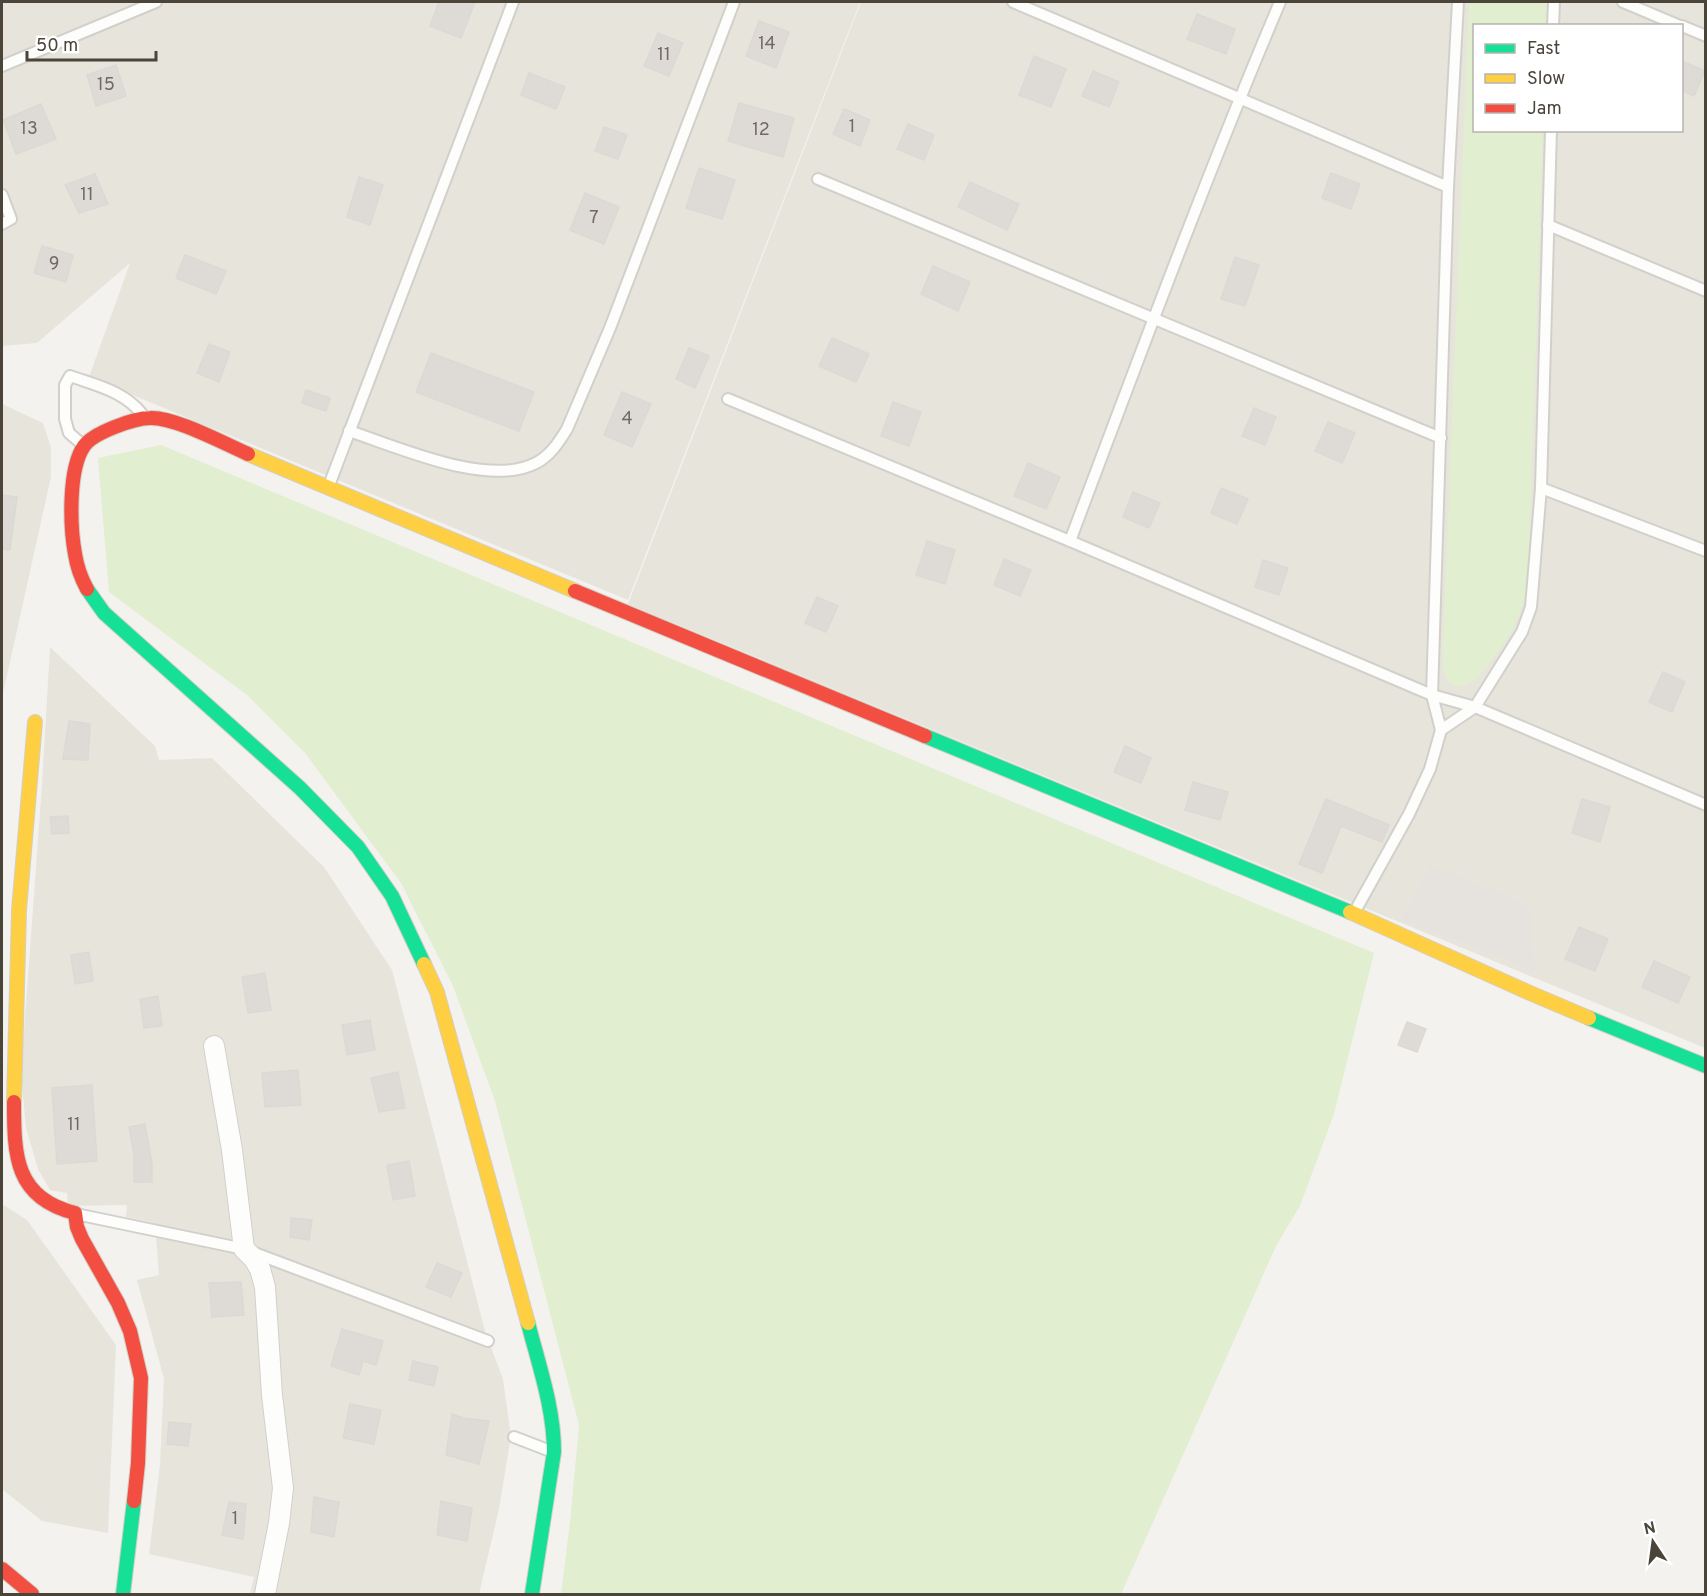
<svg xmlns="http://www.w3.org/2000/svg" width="1707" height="1596" font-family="Overpass,sans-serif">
	<rect width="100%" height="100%" fill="#f4f2ee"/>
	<!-- residential -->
	<g fill="#e7e4dc" fill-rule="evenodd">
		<path d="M2,2H860L628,600L89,377L130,263L37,343L2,346Z"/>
		<path d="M861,2H1705V1048L628,604ZM1474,26H1682V130H1474Z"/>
		<path d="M2,404L43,423L51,448V477L2,698Z"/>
		<path d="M50,647L155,746L159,760L212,758L324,867L392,970L485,1331L503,1379L511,1436L499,1509L479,1594H250L254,1577L149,1554L160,1465L164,1379L137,1280L159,1275L155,1223L126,1217L127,1205L68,1206L67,1193L50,1190L38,1169L26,1128L21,1073L42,785Z"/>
		<path d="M2,1204L27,1220L116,1345L108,1533L42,1521L2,1489Z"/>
	</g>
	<!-- green -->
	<g fill="#e1eecf">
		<path d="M1469,2H1547L1546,25L1474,26V130L1543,131L1528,583C1520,618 1514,632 1492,660C1481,674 1477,681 1460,687L1448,682L1442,666Z"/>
		<path d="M161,445L1374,953L1334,1114L1300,1206L1276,1246L1121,1594H561L570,1522L579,1425L495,1101L453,986L401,883L305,753L247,695L109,592L98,458Z"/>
	</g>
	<!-- parking -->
	<path fill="#e6e3df" d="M1431,865L1529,905L1535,970L1400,919Z"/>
	<!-- building -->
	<g fill="#dedbd6" stroke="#dcd9d4" stroke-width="1.5">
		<path d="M439,2H475L461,38L430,26Z"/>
		<path d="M1197,14L1235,29L1226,54L1187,39Z"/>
		<path d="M759,21L789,32L776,68L746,56Z"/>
		<path d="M658,33L683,43L669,76L644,66Z"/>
		<path d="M1034,56L1066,69L1051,107L1019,95Z"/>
		<path d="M1682,61L1705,71L1694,96L1682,91Z"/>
		<path d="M116,65L126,96L96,106L87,75Z"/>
		<path d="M1093,71L1119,82L1109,107L1082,96Z"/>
		<path d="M529,73L565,87L556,109L521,95Z"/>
		<path d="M739,103L794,118L783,157L728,141Z"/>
		<path d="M41,104L56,139L16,154L3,120Z"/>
		<path d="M844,109L870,120L860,146L833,134Z"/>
		<path d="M908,124L934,135L924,160L897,149Z"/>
		<path d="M604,127L627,135L618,159L595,151Z"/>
		<path d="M699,168L735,180L722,219L686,208Z"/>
		<path d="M1331,173L1360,184L1351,209L1322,198Z"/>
		<path d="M95,174L108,204L79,213L65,185Z"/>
		<path d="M359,177L383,185L370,225L347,217Z"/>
		<path d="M970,182L1019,204L1007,230L958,207Z"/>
		<path d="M585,193L619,207L604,244L570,230Z"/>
		<path d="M42,246L73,255L66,282L34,273Z"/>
		<path d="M185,255L226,271L216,294L176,278Z"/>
		<path d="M1235,257L1259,265L1245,306L1221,299Z"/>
		<path d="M933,266L970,282L958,311L921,294Z"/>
		<path d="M832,338L869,354L856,382L819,366Z"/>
		<path d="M209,344L230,352L219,382L197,373Z"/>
		<path d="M689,348L709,356L695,388L676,379Z"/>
		<path d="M431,353L534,392L519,431L416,392Z"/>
		<path d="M306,390L330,398L326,411L302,403Z"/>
		<path d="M622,392L651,404L632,447L604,435Z"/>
		<path d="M893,402L921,412L909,446L881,436Z"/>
		<path d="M1254,408L1276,417L1265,445L1242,436Z"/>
		<path d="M1328,422L1355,433L1342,463L1315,451Z"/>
		<path d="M1028,463L1060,477L1046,509L1014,496Z"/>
		<path d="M1221,488L1248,499L1237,524L1211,513Z"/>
		<path d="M1133,492L1160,503L1149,528L1123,517Z"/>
		<path d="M2,495L17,497L10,550L2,549Z"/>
		<path d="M927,541L955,550L945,584L916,575Z"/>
		<path d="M1004,559L1031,570L1020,596L994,585Z"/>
		<path d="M1263,560L1288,568L1279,595L1255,587Z"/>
		<path d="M817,597L838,606L826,632L805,623Z"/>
		<path d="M1663,672L1685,682L1672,712L1649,702Z"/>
		<path d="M69,721L90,724L88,760L63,759Z"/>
		<path d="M1125,746L1151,758L1141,783L1114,772Z"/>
		<path d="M1193,782L1228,792L1220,820L1185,810Z"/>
		<path d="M1326,799L1389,825L1382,842L1341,826L1322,873L1299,864Z"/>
		<path d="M1582,799L1610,807L1600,842L1572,833Z"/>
		<path d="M68,816L69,833L52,834L50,817Z"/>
		<path d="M1579,927L1608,939L1595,971L1565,959Z"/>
		<path d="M89,952L93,981L75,984L71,955Z"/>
		<path d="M1654,961L1690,977L1678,1003L1642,987Z"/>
		<path d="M265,973L271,1010L248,1013L242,977Z"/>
		<path d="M158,996L162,1026L144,1028L140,999Z"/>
		<path d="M370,1020L375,1050L347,1055L342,1025Z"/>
		<path d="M1407,1022L1426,1029L1417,1052L1398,1045Z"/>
		<path d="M298,1070L301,1105L265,1107L262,1073Z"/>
		<path d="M398,1072L405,1108L379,1112L371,1078Z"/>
		<path d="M92,1085L97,1161L57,1164L52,1088Z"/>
		<path d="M145,1124L152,1164V1182H134V1155L129,1127Z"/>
		<path d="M409,1161L415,1196L393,1200L387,1165Z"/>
		<path d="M291,1218L312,1220L309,1240L290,1237Z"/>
		<path d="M437,1263L462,1273L451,1297L426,1287Z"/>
		<path d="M241,1282L244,1315L212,1317L209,1283Z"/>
		<path d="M342,1329L383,1341L376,1365L363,1361L359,1375L331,1366Z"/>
		<path d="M413,1361L438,1367L434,1386L409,1380Z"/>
		<path d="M350,1404L381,1410L374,1444L343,1438Z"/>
		<path d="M452,1414L463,1418L489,1421L479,1464L446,1455Z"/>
		<path d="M169,1422L191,1424L188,1446L167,1444Z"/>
		<path d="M314,1497L339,1502L334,1537L311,1532Z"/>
		<path d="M441,1501L472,1508L467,1541L437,1535Z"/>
		<path d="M229,1502L246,1504L243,1539L222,1535Z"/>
	</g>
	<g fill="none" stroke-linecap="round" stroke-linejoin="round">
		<defs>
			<g id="lane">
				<path d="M1013,2L1448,187"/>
				<path d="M1623,2L1680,26"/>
				<path d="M1553,26L1554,2"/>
				<path d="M1682,26L1706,36"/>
				<path d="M2,66L156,2"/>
				<path d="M818,179L1441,438"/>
				<path d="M2,195L11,219L2,224"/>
				<path d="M1548,225L1706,291"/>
				<path d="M728,399L1070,541L1432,695L1475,707L1706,805"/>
				<path d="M349,431C398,447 488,488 536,463C550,456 559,442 567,429L610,328L734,2"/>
				<path d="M83,445L69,433L65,419V385L70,376C98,386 124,391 143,415"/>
				<path d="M328,488L513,2"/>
				<path d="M1541,488L1706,551"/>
				<path d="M1070,541C1138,360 1205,179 1280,2"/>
				<path d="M1441,730L1475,707L1522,632L1531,607L1541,488L1551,130"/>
				<path d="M1354,913L1409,814L1430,769L1441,730L1432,695L1448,187L1458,2"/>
				<path d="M76,1214L244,1249L488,1341"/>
				<path d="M514,1437L553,1452"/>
			</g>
			<path id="street" d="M214,1046L232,1150L244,1249L254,1259L260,1269L265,1287L272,1395L283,1488L279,1523L265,1594"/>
			<g id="fast">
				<path d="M87,589L104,613L300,788L358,847L392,896L424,964"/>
				<path d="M925,736L1350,912"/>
				<path d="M1589,1018L1706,1066"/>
				<path d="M528,1323C539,1366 554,1408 554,1452L532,1594"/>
				<path d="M123,1594L134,1501"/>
			</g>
			<g id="slow">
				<path d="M248,454L575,591"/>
				<path d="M1350,912L1530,993L1589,1018"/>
				<path d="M424,964L437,992L528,1323"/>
				<path d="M14,1102L19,910L35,722"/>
			</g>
			<g id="jam">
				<path d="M87,589C81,578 77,567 75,554C70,527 68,469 84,446C93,433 134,418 150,418C175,417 223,443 248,454"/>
				<path d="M575,591L925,736"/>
				<path d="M14,1102C14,1156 15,1198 75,1213L77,1227L82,1239L118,1303L130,1331L141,1378L138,1463L134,1501"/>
				<path d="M2,1569L32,1594"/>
			</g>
		</defs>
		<!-- lane casing -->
		<use href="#lane" stroke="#d2d0cb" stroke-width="14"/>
		<!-- street casing -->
		<use href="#street" stroke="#d2d0cb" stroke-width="22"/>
		<!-- fast casing -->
		<use href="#fast" stroke="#d3cfc5" stroke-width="16"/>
		<!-- slow casing -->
		<use href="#slow" stroke="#d3cfc5" stroke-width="16"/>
		<!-- jam casing -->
		<use href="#jam" stroke="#d3cfc5" stroke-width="16"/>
		<!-- lane -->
		<use href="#lane" stroke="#fdfdfc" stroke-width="10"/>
		<!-- street -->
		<use href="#street" stroke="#fdfdfc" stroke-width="20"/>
		<!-- fast -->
		<use href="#fast" stroke="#16e098" stroke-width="14"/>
		<!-- slow -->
		<use href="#slow" stroke="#ffcf43" stroke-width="14"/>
		<!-- jam -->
		<use href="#jam" stroke="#f24e42" stroke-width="14"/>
	</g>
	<g text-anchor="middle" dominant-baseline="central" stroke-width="5" stroke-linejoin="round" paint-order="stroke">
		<!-- number labels -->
		<g font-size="18" fill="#706a61">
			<text x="767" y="44">14</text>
			<text x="664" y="55">11</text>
			<text x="106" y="85">15</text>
			<text x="852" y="127">1</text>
			<text x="29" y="129">13</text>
			<text x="761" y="130">12</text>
			<text x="87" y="195">11</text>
			<text x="594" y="218">7</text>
			<text x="54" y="264">9</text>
			<text x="627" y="419">4</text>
			<text x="74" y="1125">11</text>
			<text x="235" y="1519">1</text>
		</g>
	</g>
	<!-- border -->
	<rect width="1707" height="1596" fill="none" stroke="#4b4439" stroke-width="6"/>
	<!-- legend -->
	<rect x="1473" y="24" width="210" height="108" fill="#ffffff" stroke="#b7b4b0" stroke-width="1.5"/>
	<rect x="1485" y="44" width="30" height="9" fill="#16e098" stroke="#b7b4b0" stroke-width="1.5"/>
	<text x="1527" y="54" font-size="18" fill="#4b4439">Fast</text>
	<rect x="1485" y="74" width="30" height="9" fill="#ffcf43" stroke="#b7b4b0" stroke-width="1.5"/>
	<text x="1527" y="84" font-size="18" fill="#4b4439">Slow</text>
	<rect x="1485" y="104" width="30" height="9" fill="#f24e42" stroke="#b7b4b0" stroke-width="1.5"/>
	<text x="1527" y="114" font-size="18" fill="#4b4439">Jam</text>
	<!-- north arrow -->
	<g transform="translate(1653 1542) rotate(347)" stroke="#ffffff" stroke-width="4.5" paint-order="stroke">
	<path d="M0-4.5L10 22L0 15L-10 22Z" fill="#4b4439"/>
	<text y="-9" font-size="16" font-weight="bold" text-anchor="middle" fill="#4b4439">N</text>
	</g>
	<!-- scale -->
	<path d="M27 51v9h129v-9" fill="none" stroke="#4b4439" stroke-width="3"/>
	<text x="36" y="51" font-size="18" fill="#4b4439" stroke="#ffffff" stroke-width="4.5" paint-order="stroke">50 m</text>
</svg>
